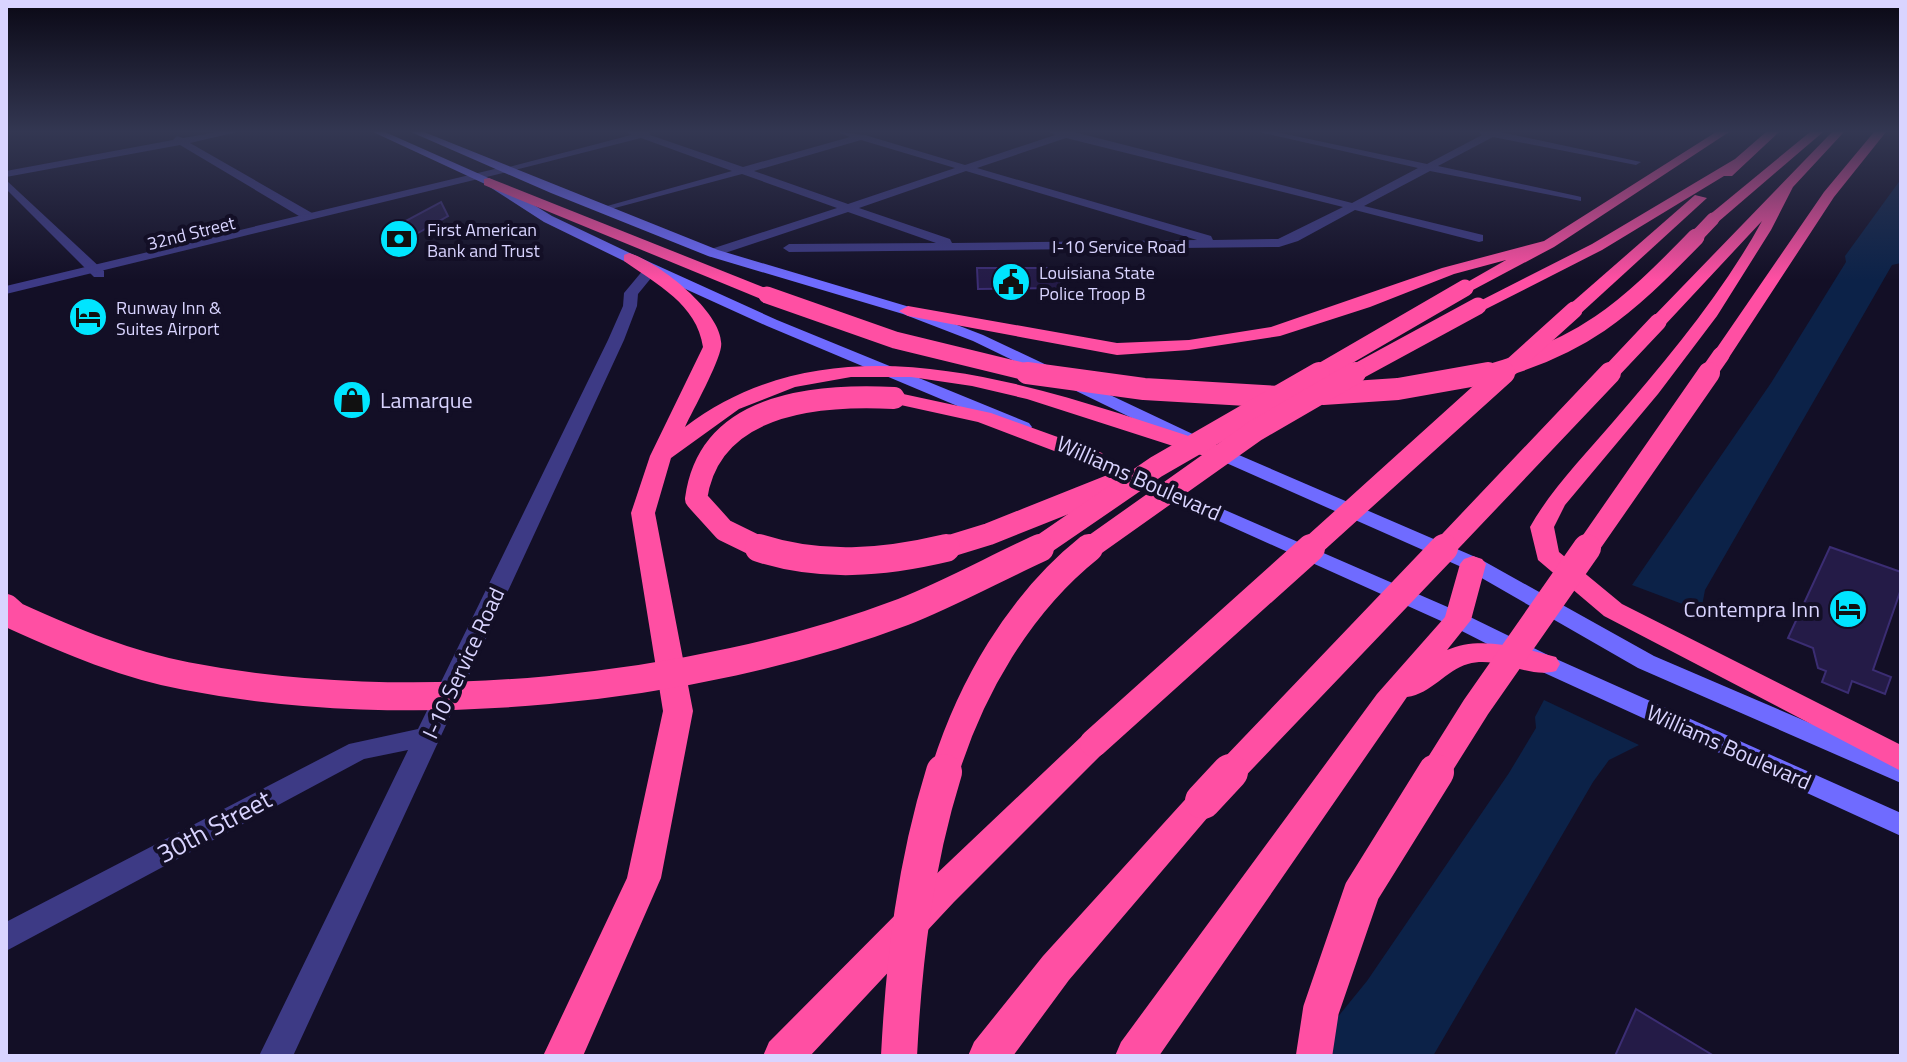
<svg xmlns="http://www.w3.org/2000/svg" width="1907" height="1062" font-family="'Titillium Web',sans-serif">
	<rect width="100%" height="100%" fill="#130f26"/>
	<!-- water -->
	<g fill="#0c2248">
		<path d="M1901,179V263L1892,265L1705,590L1701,611L1632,585L1771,383L1846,262L1845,256Z"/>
		<path d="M1544,700L1639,745L1609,760L1593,782L1433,1056H1306L1367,981L1509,773L1536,728L1535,717Z"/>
	</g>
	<!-- building -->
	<g fill="#241b47" stroke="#3b2d73" stroke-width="2">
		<path d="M441,202L448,216L402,242L400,224Z"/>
		<path d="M977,268H1057L1061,288L978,289Z"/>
		<path d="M1830,547L1901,572V589L1873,670L1891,677L1885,694L1852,681L1848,693L1822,682L1826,671L1818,668L1813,648L1788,638Z"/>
		<path d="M1636,1009L1714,1056H1615Z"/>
	</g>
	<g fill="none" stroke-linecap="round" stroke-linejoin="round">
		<!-- minor -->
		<g fill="#3d3a85" fill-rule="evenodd">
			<path d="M218,132H237L190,143L312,213V219H304L180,145L6,177V171L173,140L177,136L183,138Z"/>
			<path d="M627,132H649L650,135L743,167L850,137L838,132L865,135L965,165L1055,135L1050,132H1074L1352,203L1418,168L1259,132H1276L1427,164L1482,135L1478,132H1500L1641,162L1636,165L1493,137L1438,166L1577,196L1581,197V201L1430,171L1364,206L1483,235V241L1479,242L1355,210L1298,241L1279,247L789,252L783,248L789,244L936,243L848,212L713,257L708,256V250L837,208L742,174L600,212V208L732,171L641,138L503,173L498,170L631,135ZM1066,138L1343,207L1278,239L1213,240L1211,236L977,168ZM861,140L955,168L848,204L754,171ZM966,171L1197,240L952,243L950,239L859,208Z"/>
			<path d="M6,180L104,271V277H94L6,189Z"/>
			<path d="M644,269L656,272L638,294L637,306L624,340L293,1056H259L408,750L364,759L6,951V922L349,744L418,729L608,340L623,306L624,293Z"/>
		</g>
		<!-- tertiary -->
		<path fill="#3d3a85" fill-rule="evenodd" d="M503,167L507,168V172L6,294V286Z"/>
		<!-- secondary -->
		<g fill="#6f6bff" fill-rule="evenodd">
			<path d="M373,132H385L493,180L552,216L634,255L777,320L1029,423L1032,427L1029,431H1017L767,326L624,261L544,222L485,184Z"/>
			<path d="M411,132H424L718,250L913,308L983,335L1218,446L1480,559L1654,656L1901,762V783L1638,668L1466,569L1206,454L973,341L903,314L708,256L551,193Z"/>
			<path d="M1078,446L1466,615L1554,658L1901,813V836L1538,670L1450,625L1072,455L1069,451Z"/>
		</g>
		<!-- motorway -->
		<g fill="#ff4fa3" fill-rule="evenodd">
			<path d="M1716,132H1729L1554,247L1471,291H1459L1457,288L1506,260L1454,274L1370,307L1280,336L1189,350L1117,355L908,316L899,311L908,306L1117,343L1189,340L1271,327L1442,268L1544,241Z"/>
			<path d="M1766,132H1779L1732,176H1724L1602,250L1484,310L1478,311L1470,306L1592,244L1735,159Z"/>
			<path d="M1810,132H1823L1718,222H1708V216Z"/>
			<path d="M1832,132H1844L1793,187L1771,230L1717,316L1658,394L1565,505L1554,527L1559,552L1622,604L1901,745V771L1604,616L1538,560L1530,527C1552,488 1584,456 1613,422C1667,359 1722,294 1762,221L1664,326H1652L1649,322L1652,318Z"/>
			<path d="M1874,132H1886L1834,197L1728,359H1714L1712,355L1824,192Z"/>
			<path d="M489,178L773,291L775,295L767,300L761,299L484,185V179Z"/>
			<path d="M1695,195L1707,198L1580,314H1568L1565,310L1568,306Z"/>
			<path d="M629,253C657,261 726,314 721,347C719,363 693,410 685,427C843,307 1050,392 1217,445L1220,450L1217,455H1201L1027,399L972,386L911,377H851L795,387L739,409L671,458L655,513L693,711L661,878L583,1056H543L627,878L663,711L631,513L650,456L703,347C697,304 656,284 624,261V255Z"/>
			<path d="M894,392L991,413L1102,453L1105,458L1094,465L1086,463L978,422L887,402L884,398L887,394Z"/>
			<path d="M1473,556L1482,559L1486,564L1471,620L1447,650C1480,635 1522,648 1556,657L1560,664L1556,671C1528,679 1498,655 1468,664C1446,670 1431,694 1407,697L1159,1056H1115L1121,1042L1377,694L1445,617L1460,564L1464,559Z"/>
			<path d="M1094,732L1105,735L1109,743L1105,751L954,902L810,1056H763L769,1042L930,880L1083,735Z"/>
			<path d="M1203,788L1214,792L1219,801L1214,810L1069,980L1013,1056H968L974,1042L1043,956L1192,792Z"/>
		</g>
		<!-- motorway-bridge-far4 -->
		<path stroke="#ff4fa3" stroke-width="13" d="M1694,239L1713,219"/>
		<!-- motorway-bridge-far3 -->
		<g stroke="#ff4fa3" stroke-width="17">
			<path d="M767,295L895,340L1039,375"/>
			<path d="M1315,375L1465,288"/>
			<path d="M1351,375L1478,306"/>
			<path d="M1481,375C1583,348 1624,311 1696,237"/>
			<path d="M1502,375L1574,310"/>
			<path d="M1608,375L1658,322"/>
			<path d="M1707,375L1721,355"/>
		</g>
		<!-- motorway-bridge-far2 -->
		<g stroke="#ff4fa3" stroke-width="22">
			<path d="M1027,373L1144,389L1279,397"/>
			<path d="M1323,394L1398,389L1488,373"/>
			<path d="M765,550L724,530L696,499C709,403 816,394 894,398"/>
			<path d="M937,550L989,534L1117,483"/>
			<path d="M1035,550L1156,467L1319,373"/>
			<path d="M1087,550L1255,431L1355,373"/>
			<path d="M1308,550L1504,373"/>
			<path d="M1442,550L1610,373"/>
			<path d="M1586,550L1709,373"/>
		</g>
		<!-- motorway-bridge-far1 -->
		<g stroke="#ff4fa3" stroke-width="28">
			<path d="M759,548C821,568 883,563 946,548"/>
			<path d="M6,608L15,616C70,641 127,665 186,676C407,719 692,692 903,612C949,594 994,569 1040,548"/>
			<path d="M1094,743L1311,548"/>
			<path d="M944,774C970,689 1019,604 1089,548"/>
			<path d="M1228,774L1444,548"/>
			<path d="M1434,774L1476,707L1587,548"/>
		</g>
		<!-- motorway-bridge -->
		<g stroke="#ff4fa3" stroke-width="36">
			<path d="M1203,801L1230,772"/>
			<path d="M899,1056C904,959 915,865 944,772"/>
			<path d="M1314,1056L1321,1010L1362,891L1436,772"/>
		</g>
	</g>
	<!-- sky -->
	<linearGradient id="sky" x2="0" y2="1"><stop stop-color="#0a0815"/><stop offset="0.47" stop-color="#333752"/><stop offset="1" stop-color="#333752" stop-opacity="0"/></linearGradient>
	<rect width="1907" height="280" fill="url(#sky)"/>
	<!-- icons -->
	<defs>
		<symbol id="bank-disc" viewBox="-11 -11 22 22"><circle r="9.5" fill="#00e5ff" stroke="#130f26"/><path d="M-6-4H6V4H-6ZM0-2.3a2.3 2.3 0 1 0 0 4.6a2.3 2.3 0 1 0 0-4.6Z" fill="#111"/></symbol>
		<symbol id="civic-disc" viewBox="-11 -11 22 22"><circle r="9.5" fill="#00e5ff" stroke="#130f26"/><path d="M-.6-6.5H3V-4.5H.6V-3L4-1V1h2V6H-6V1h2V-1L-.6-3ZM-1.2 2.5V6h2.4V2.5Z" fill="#111"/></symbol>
		<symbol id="hotel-disc" viewBox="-11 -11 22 22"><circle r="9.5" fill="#00e5ff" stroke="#130f26"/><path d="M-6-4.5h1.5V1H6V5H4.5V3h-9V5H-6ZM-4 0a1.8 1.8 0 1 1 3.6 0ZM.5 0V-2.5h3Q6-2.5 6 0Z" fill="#111"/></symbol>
		<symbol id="shop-disc" viewBox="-11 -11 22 22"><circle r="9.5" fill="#00e5ff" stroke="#130f26"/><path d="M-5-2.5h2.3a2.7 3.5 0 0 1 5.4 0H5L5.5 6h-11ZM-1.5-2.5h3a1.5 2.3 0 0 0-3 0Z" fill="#111"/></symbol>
	</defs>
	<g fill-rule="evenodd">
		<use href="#bank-disc" x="377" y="217" width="44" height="44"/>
		<use href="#civic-disc" x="989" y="260" width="44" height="44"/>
		<use href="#hotel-disc" x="66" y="295" width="44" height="44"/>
		<use href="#shop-disc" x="330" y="378" width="44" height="44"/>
		<use href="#hotel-disc" x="1826" y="587" width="44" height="44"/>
	</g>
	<g text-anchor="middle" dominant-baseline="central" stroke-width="8" stroke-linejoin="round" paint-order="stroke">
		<!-- far-poi labels -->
		<g font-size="18" fill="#d9d4ff" stroke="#130f26" text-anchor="start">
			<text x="427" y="229">First American<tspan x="427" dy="21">Bank and Trust</tspan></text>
			<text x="1039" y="272">Louisiana State<tspan x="1039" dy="21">Police Troop B</tspan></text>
			<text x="116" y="307">Runway Inn &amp;<tspan x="116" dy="21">Suites Airport</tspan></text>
		</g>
		<!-- far-street labels -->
		<g font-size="18" fill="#d9d4ff" stroke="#130f26">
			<text transform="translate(191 233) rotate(-14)">32nd Street</text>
			<text x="1119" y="246">I-10 Service Road</text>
		</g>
		<!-- poi labels -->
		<g font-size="22" fill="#d9d4ff" stroke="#130f26" text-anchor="start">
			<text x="380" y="400">Lamarque</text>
			<text x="1820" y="609" text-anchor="end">Contempra Inn</text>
		</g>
		<!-- street labels -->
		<g font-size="22" fill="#d9d4ff" stroke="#130f26">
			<text transform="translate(1139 478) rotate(24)">Williams Boulevard</text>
			<text transform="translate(463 663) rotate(-65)">I-10 Service Road</text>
			<text transform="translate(1729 747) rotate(24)">Williams Boulevard</text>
		</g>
		<!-- near-street labels -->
		<g font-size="26" fill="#d9d4ff" stroke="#130f26">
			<text transform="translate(214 826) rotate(-28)">30th Street</text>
		</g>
	</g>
	<!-- border -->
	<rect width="1907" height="1062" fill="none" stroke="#d9d4ff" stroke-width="16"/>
</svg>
